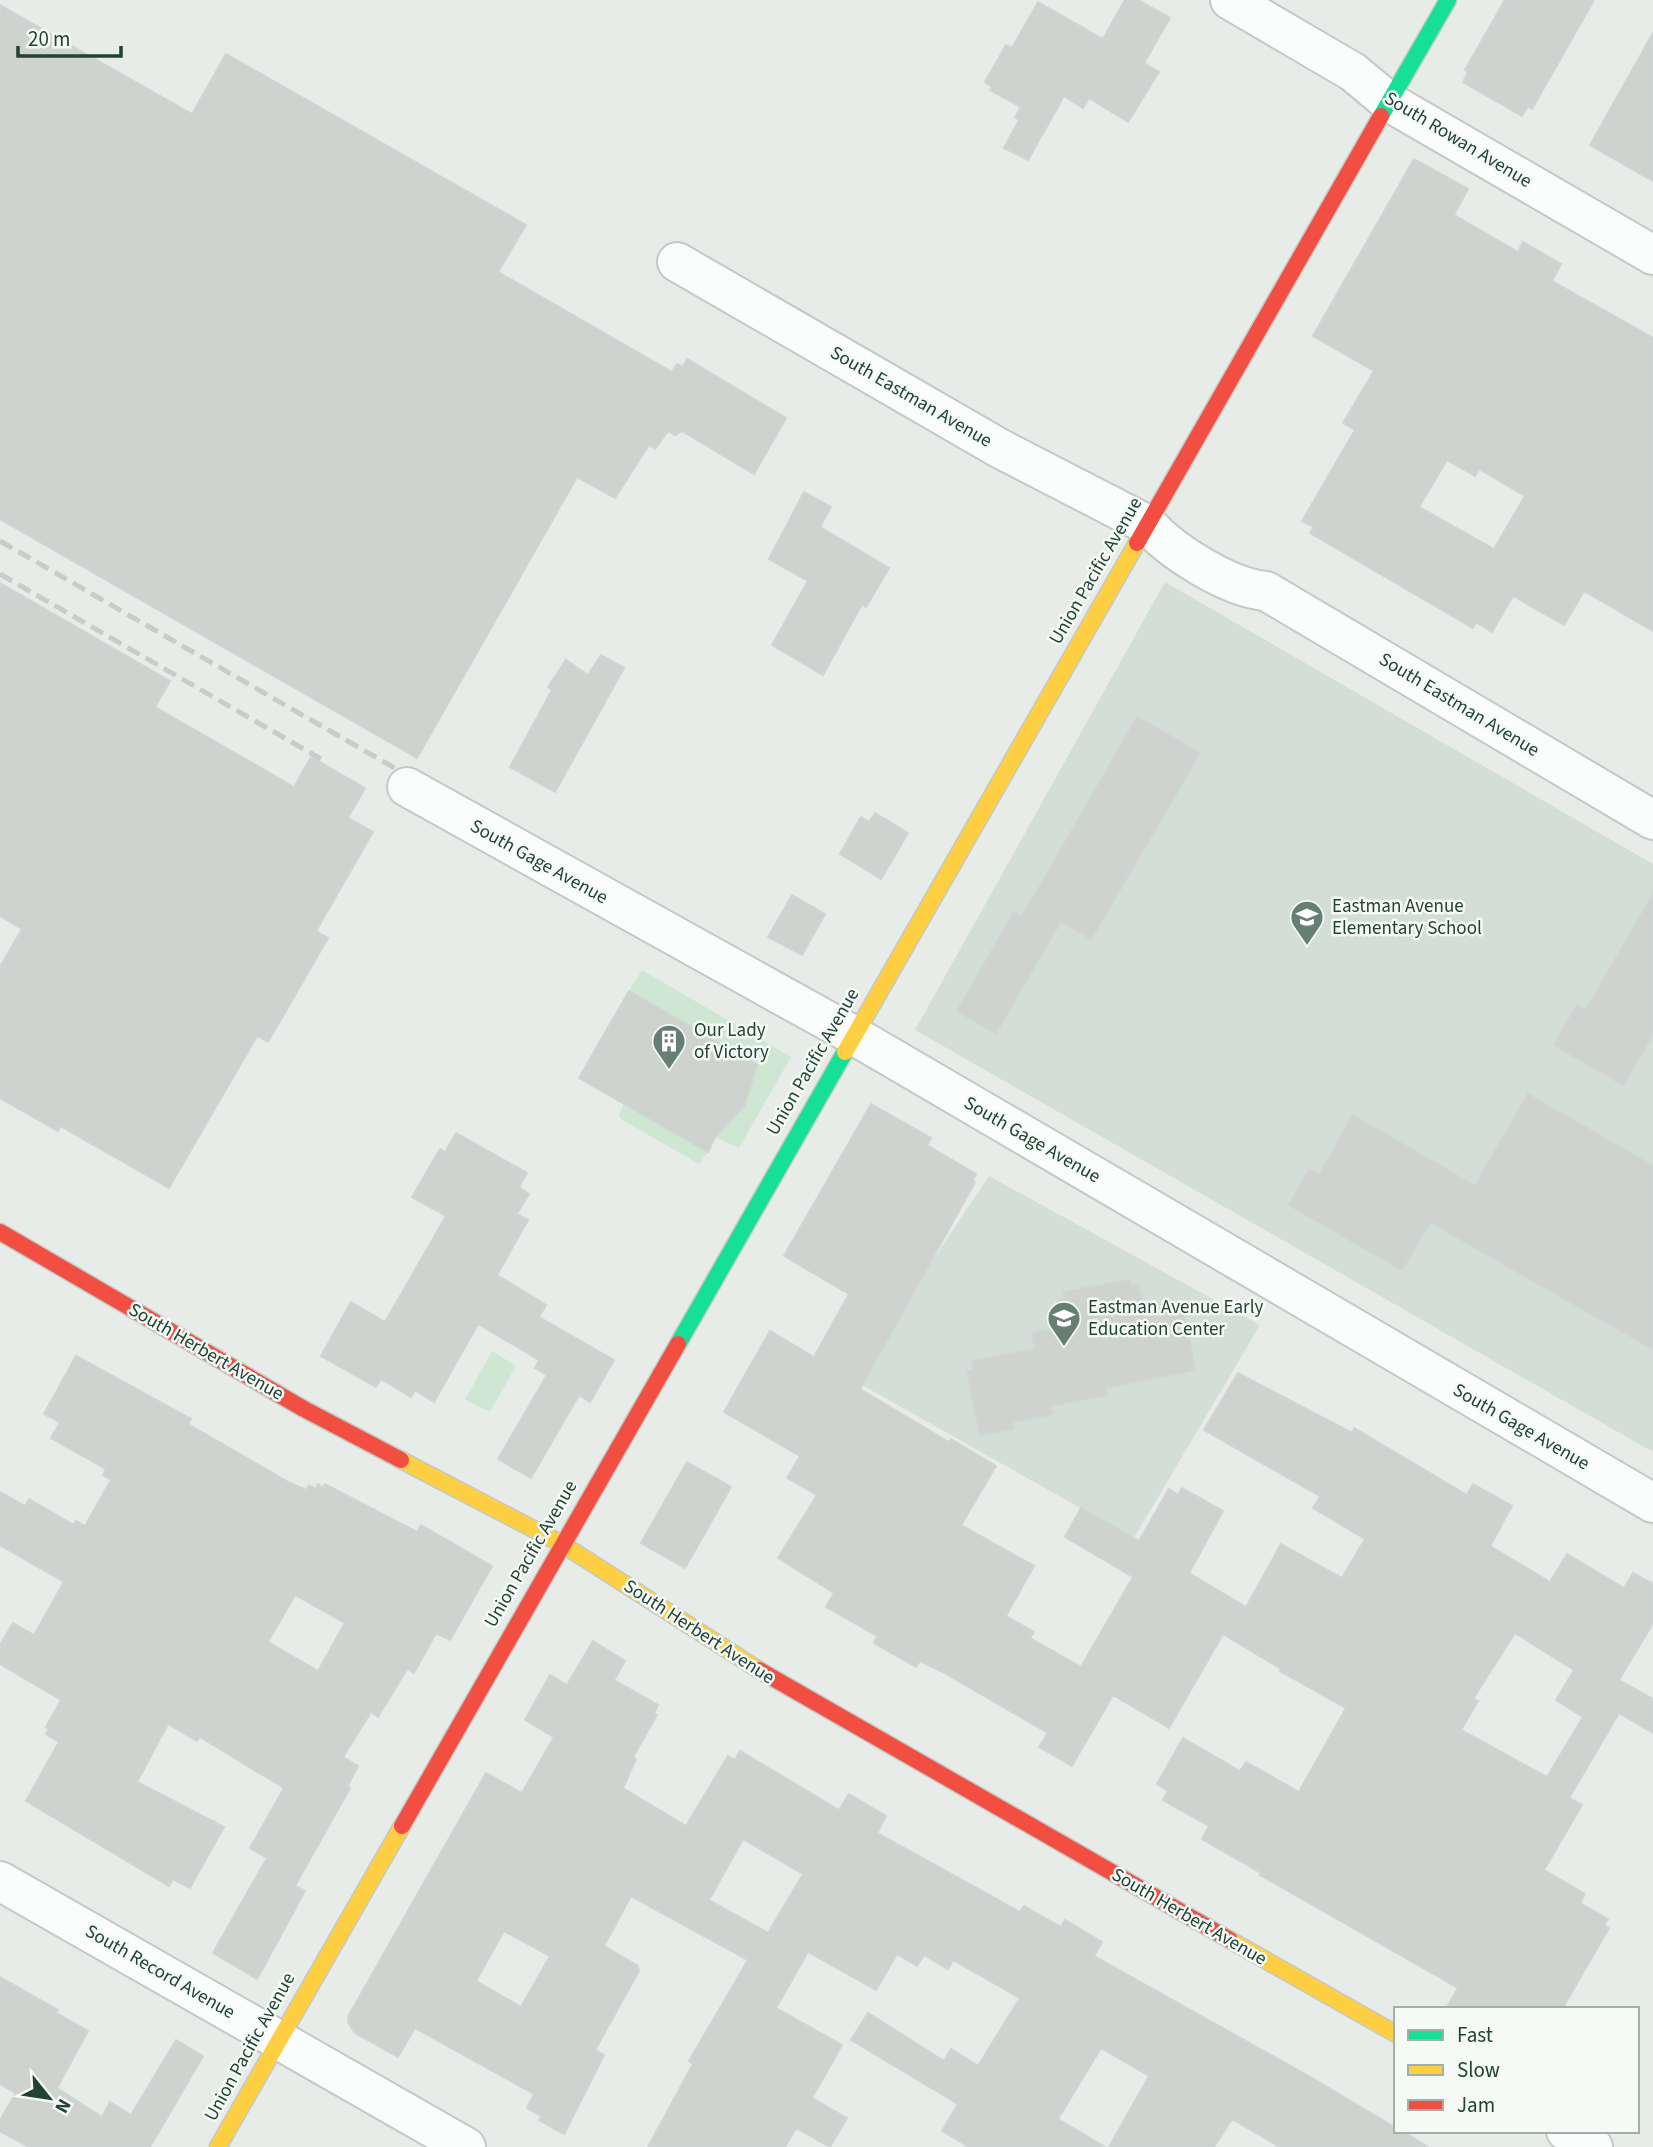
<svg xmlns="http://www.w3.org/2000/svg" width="1653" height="2147" font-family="'Source Sans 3',sans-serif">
	<rect width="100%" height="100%" fill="#e7ece9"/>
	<!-- built -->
	<g fill="#d4ded8">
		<path d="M1165,582L1653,864V1452L915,1030Z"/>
		<path d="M989,1176L1260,1325L1134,1538L862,1385L920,1279Z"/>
	</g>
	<!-- green -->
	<g fill="#cfe6d3">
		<path d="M642,970L791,1057L739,1148L715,1137L744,1106L757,1065L629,991Z"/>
		<path d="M624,1103L708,1152L699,1164L624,1121L619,1116Z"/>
		<path d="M492,1351L516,1366L490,1412L465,1400Z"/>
	</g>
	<!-- building -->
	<g fill="#ced3d0" stroke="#cfd5d2" stroke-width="2" fill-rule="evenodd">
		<path d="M1125,0H1138L1170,18L1144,63L1159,72L1128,122L1089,98L1083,108L1064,96L1028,160L1004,148L1019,120L1015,117L1021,107L990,90L992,87L985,82L1006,45L1012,48L1038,2L1103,39Z"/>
		<path d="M1505,0H1594L1532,109L1528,106L1522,116L1463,82L1468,72L1465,70Z"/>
		<path d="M0,5L192,114L226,54L526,225L498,272L672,372L677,364L683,367L687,359L786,418L754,474L682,431L675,435L668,431L655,449L649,445L615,498L577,477L417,758L0,519Z"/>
		<path d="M1653,33V181L1590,145Z"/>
		<path d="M1414,159L1468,189L1454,215L1518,252L1523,242L1561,264L1552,281L1653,338V631L1584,591L1564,625L1513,596L1492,632L1476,622L1473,628L1310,533L1314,527L1302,521L1355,430L1343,423L1374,371L1313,336ZM1447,460L1475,476L1479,469L1525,496L1494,549L1419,507Z"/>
		<path d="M804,492L831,507L820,527L889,568L866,607L862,604L823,675L772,645L808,581L769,559Z"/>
		<path d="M0,583L170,681L155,707L294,787L311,757L365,788L348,818L373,832L316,931L328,938L268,1042L257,1036L169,1188L60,1126L58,1131L0,1098V967L22,929L0,916Z"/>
		<path d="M601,655L624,668L555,792L510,767L552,690L548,687L566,660L588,675Z"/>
		<path d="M1137,717L1200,753L1091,939L1061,921L996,1033L957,1011L1014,912L1021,916L1040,886Z"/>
		<path d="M875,813L908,833L881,879L840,854L861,817L869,822Z"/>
		<path d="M1653,894V1034L1623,1085L1554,1045L1577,1005L1586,1010Z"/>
		<path d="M792,895L825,914L802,955L768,937Z"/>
		<path d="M629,991L757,1065L744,1106L715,1137L708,1152L579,1078Z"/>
		<path d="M1528,1094L1653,1166V1349L1430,1222L1402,1270L1289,1205L1309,1170L1319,1175L1353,1115L1475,1186Z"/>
		<path d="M871,1104L931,1138L927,1145L976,1174L972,1181L975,1182L860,1389L949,1442L951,1439L996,1466L961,1525L1034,1566L1006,1616L1034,1632L1030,1638L1081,1667L1133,1577L1065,1537L1081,1508L1139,1541L1169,1489L1178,1495L1182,1488L1223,1511L1189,1573L1246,1607L1281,1544L1342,1578L1365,1539L1313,1508L1320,1497L1318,1495L1204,1430L1238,1373L1352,1433L1354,1428L1467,1495L1473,1484L1512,1506L1490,1546L1550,1582L1567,1554L1624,1588L1633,1573L1653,1584V1623L1619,1680L1653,1699V1733L1619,1713L1569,1798L1582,1805L1544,1870L1585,1894L1580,1903L1608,1919L1604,1925L1609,1928L1562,2009H1446L1458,1988L1260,1875L1261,1873L1202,1839L1209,1826L1163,1800L1168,1791L1157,1784L1183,1738L1240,1771L1246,1762L1299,1792L1346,1708L1280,1671L1281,1669L1223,1634L1169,1728L1113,1695L1072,1766L1039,1747L1048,1733L941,1671L920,1661L916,1667L874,1643L877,1636L826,1607L834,1593L778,1558L817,1495L787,1478L800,1456L724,1412L770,1331L814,1357L849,1294L784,1256ZM1515,1633L1574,1670L1556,1700L1583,1717L1547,1777L1461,1730L1478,1701L1473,1699Z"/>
		<path d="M456,1133L527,1173L519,1187L529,1194L517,1214L528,1220L497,1275L546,1305L539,1317L614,1360L590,1402L579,1395L531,1478L498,1459L547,1375L535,1368L539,1360L478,1324L434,1402L415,1390L411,1397L381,1379L376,1387L321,1356L351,1302L385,1322L446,1216L412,1197L440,1149L445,1152Z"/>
		<path d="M1130,1280L1132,1286L1138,1285L1144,1311L1175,1305L1177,1313L1184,1312L1195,1370L1105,1388L1107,1395L1050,1406L1052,1414L1013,1422L1014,1429L980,1435L967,1371L974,1370L972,1361L1035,1349L1032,1333L1064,1327L1059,1300L1065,1299L1064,1292Z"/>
		<path d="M76,1356L191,1419L188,1424L290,1483L306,1490L309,1485L316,1489L318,1484L323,1488L325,1484L417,1532L421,1525L492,1566L450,1640L436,1633L414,1673L407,1669L378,1717L371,1712L343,1757L358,1766L347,1787L350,1788L295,1886L305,1891L257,1979L213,1953L267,1858L250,1848L284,1788L200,1737L197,1741L168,1724L137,1782L224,1827L190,1888L173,1879L169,1886L26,1801L59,1742L46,1734L49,1729L46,1727L61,1700L0,1664V1645L13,1623L34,1635L64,1582L0,1545V1492L25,1506L29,1499L74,1525L76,1521L85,1526L111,1480L103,1475L106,1469L51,1438L60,1422L44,1414ZM295,1595L345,1623L318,1671L268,1642Z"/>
		<path d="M687,1462L731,1487L685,1568L641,1543Z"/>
		<path d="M593,1641L625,1661L614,1680L658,1705L654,1713L657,1715L633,1757L636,1759L623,1788L686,1826L728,1756L735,1760L740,1751L839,1810L849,1794L886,1816L877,1833L1020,1912L1024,1906L1061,1927L1065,1920L1102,1942L1094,1956L1312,2078L1396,2128V2131H1402L1428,2147H1280L1232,2119L1214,2147H1109L1149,2076L1101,2048L1058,2119L1105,2147H969L942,2131L958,2104L851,2040L868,2013L944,2061L951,2049L978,2066L1020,1998L953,1960L948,1969L924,1955L917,1966L897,1954L876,1990L808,1952L776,2008L842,2045L812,2098L847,2118L830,2147L796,2128L785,2147H648L693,2064L689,2061L748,1960L631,1896L604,1946L638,1966L639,1971L595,2050L604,2055L564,2134L539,2120L541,2116L527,2108L534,2094L415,2028L398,2057L355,2033L348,2022L349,2015L486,1773L522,1793L554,1737L525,1720L550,1675L567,1685ZM743,1839L803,1874L768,1933L709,1900ZM504,1931L550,1956L521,2007L476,1981Z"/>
		<path d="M0,1977L58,2010L56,2013L88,2031L57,2088L102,2117L110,2102L131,2115L176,2040L203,2056L150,2147H29L0,2131V2120L16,2093L0,2084Z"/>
	</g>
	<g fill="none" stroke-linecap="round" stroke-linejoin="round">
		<defs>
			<g id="street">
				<path d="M1230,0L1353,72L1389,102L1653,255"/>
				<path d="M677,262L999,448L1148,525C1172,552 1229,588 1266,591L1653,820"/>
				<path d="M407,787L853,1035L1653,1503"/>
				<path d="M0,1881L466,2147"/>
				<path d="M1566,2131L1593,2147"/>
			</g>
			<g id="fast">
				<path d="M1381,116L1448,0"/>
				<path d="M678,1344L845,1052"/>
			</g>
			<g id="slow">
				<path d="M845,1052L1137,543"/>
				<path d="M401,1460L562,1544L759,1670"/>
				<path d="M1230,1940L1396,2034"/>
				<path d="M218,2147L402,1826"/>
			</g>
			<g id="jam">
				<path d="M1137,543L1381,116"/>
				<path d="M0,1232L304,1409L401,1460"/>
				<path d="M759,1670L1230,1940"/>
				<path d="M402,1826L678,1344"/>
			</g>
		</defs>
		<!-- street casing -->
		<use href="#street" stroke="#c4c9c6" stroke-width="42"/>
		<!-- fast casing -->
		<use href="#fast" stroke="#c2cac6" stroke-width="19"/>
		<!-- slow casing -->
		<use href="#slow" stroke="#c2cac6" stroke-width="19"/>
		<!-- jam casing -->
		<use href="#jam" stroke="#c2cac6" stroke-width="19"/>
		<!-- street -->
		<use href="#street" stroke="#fbfcfc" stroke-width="38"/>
		<!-- fast -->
		<use href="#fast" stroke="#16e098" stroke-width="16"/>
		<!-- slow -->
		<use href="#slow" stroke="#ffcf43" stroke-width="16"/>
		<!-- jam -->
		<use href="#jam" stroke="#f24e42" stroke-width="16"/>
		<!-- rail -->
		<g stroke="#c8cdca" stroke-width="5" stroke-dasharray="14 7" stroke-linecap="butt">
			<path d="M0,541L398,770"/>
			<path d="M0,574L321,759"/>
		</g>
	</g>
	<!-- icons -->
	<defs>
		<symbol id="school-pin" viewBox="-11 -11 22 30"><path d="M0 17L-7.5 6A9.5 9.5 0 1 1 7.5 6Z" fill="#677e74" stroke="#f5faf7"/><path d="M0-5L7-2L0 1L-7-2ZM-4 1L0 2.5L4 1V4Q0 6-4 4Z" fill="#fff"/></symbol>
		<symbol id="building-pin" viewBox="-11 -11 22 30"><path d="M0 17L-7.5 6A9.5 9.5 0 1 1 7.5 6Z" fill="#677e74" stroke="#f5faf7"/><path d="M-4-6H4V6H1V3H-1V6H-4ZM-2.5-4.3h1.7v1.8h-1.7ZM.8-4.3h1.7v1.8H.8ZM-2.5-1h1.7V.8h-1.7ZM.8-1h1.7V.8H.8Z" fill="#fff"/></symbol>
	</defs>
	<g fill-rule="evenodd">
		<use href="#school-pin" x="1288" y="898" width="38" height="52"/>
		<use href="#building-pin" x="650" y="1022" width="38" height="52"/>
		<use href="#school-pin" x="1045" y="1299" width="38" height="52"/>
	</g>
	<g text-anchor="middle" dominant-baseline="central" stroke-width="5" stroke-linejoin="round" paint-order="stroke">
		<!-- street labels -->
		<g font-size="19" fill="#224235" stroke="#f5faf7">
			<text transform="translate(1458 140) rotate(31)">South Rowan Avenue</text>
			<text transform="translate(911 397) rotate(30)">South Eastman Avenue</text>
			<text transform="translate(1096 571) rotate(-60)">Union Pacific Avenue</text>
			<text transform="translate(1459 705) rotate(31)">South Eastman Avenue</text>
			<text transform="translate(539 862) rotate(29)">South Gage Avenue</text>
			<text transform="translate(813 1062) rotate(-60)">Union Pacific Avenue</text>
			<text transform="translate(1032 1140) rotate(30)">South Gage Avenue</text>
			<text transform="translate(206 1352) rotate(30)">South Herbert Avenue</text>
			<text transform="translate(1521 1427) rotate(30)">South Gage Avenue</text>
			<text transform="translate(531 1554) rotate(-60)">Union Pacific Avenue</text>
			<text transform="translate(699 1632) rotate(33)">South Herbert Avenue</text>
			<text transform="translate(1189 1917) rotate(30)">South Herbert Avenue</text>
			<text transform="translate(160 1972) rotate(30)">South Record Avenue</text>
			<text transform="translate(250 2047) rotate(-61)">Union Pacific Avenue</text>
		</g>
		<!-- poi labels -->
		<g font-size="19" fill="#224235" stroke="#f5faf7" text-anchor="start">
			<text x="1332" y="906">Eastman Avenue<tspan x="1332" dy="22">Elementary School</tspan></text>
			<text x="694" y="1030">Our Lady<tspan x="694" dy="22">of Victory</tspan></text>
			<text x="1088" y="1307">Eastman Avenue Early<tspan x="1088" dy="22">Education Center</tspan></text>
		</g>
	</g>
	<!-- legend -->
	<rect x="1394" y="2007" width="245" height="126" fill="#f5faf7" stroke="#a1b0a9" stroke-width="2"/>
	<rect x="1408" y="2030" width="35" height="10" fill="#16e098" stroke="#a1b0a9" stroke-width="2"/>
	<text x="1457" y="2042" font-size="21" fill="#224235">Fast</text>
	<rect x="1408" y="2065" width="35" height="10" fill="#ffcf43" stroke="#a1b0a9" stroke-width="2"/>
	<text x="1457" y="2077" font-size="21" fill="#224235">Slow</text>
	<rect x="1408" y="2100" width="35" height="10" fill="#f24e42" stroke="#a1b0a9" stroke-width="2"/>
	<text x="1457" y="2112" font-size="21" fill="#224235">Jam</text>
	<!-- north arrow -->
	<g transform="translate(49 2098) rotate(120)" stroke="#f5faf7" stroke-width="5" paint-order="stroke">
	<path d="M0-5L12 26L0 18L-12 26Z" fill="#224235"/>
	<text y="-10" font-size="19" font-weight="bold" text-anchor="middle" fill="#224235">N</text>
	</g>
	<!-- scale -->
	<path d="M18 46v10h103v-10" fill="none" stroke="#224235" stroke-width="3.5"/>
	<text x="28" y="46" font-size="21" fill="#224235" stroke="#f5faf7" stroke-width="5" paint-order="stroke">20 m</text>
</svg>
